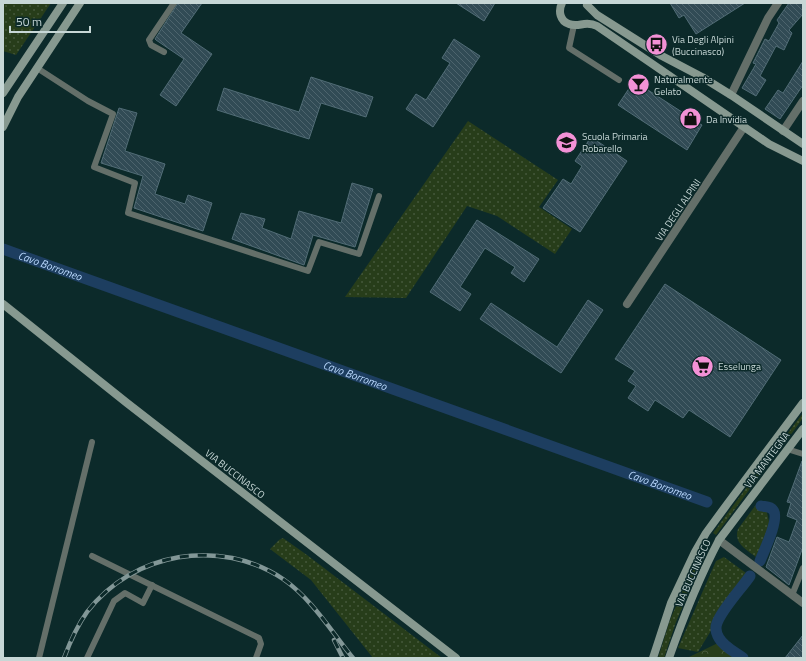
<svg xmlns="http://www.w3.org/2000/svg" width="806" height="661" font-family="'Titillium Web',sans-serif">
	<defs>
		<pattern id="grass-dots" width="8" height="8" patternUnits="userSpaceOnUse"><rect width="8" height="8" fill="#273d1a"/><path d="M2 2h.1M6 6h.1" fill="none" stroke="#45583b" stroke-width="1.8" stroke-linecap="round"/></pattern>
		<pattern id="park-crowns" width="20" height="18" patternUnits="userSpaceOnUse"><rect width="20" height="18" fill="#273d1a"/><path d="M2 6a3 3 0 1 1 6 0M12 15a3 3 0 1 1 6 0" fill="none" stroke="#45583b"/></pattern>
		<pattern id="building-back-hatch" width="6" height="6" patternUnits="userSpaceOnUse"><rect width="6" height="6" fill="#314b55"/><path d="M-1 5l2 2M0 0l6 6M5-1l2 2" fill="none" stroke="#4d646d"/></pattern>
	</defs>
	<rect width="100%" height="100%" fill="#0c2a2a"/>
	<!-- grass -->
	<g fill="url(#grass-dots)">
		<path d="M3,3H51L16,55L3,51Z"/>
		<path d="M468,121L558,180L539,207L572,229L555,254L497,216L467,206L406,298L345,297Z"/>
		<path d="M803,413V418L784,444L781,442Z"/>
		<path d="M763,465L766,467L716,535L713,533Z"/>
		<path d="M758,502L765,504L770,526L756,557C747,550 733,543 738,529Z"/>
		<path d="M283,538L307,555L442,658H373L311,580L270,549L279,540Z"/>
		<path d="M698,555L704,557L676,622L664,658H658L670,620Z"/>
		<path d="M724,557L746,573L698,652L678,648L716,561Z"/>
	</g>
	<!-- park -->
	<path fill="url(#park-crowns)" d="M720,642L741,658H687Z"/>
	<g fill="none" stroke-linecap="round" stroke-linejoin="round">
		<!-- canal -->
		<g stroke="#1d3e60" stroke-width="11">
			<path id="s1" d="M3,249L707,502"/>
			<path d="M760,561C764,551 780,518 773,510C770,506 765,507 761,506"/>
			<path d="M743,658C735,652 724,647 719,638C716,633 715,628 717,623C722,609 741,589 750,576"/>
		</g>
	</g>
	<!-- building -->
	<g fill="url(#building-back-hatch)" stroke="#516c76">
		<path d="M178,3H202L181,33L212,54L176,106L160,95L184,59L156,40L155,39Z"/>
		<path d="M456,3H495L484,21Z"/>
		<path d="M670,3H745L696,34L684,15L679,18Z"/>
		<path d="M789,3H803V14L789,30L792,33L784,50L776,46L760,76L766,80L756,96L742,88L756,64L753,63L765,39L769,41L779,23L777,20Z"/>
		<path d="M454,39L480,56L433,127L406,109L416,94L426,100L450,63L442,58Z"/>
		<path d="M803,61V85L780,119L765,109L778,90L783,93Z"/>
		<path d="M311,77L373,97L366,117L321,103L309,139L217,110L224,88L299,112Z"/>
		<path d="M634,81L702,125L687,150L618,105Z"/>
		<path d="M119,108L137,113L125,151L165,164L155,194L185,204L188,195L212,203L203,231L134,208L143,176L101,163Z"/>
		<path d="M591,137L627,161L580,232L543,208L563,179L571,184L582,166L575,161Z"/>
		<path d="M352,183L373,189L355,247L313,235L304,265L232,239L241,213L265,219L262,228L291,239L299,211L341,223Z"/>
		<path d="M477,220L539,259L524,282L511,273L515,267L485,248L460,287L471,294L460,311L430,292Z"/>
		<path d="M665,284L781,360L730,437L689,410L683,418L655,400L648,411L628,398L636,386L628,381L635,371L615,359Z"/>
		<path d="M588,300L603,310L561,373L480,319L491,303L557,347Z"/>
		<path d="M802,461L803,547L789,585L766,567L777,537L789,542L797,520L787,516L791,503L787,502Z"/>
		<path d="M803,635V658H785Z"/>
	</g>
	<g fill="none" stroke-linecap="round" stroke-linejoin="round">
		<!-- lane -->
		<g stroke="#646f69" stroke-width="6">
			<path d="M574,25L569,48L619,80"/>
			<path d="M164,52L151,45L149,40L174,3"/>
			<path d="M37,68L88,101L113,114L94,167L135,183L128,213L308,271L319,242L359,254L379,196"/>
			<path d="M787,449L803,454"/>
			<path d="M92,556L259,638L261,644L256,658"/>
			<path d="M792,595L803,568"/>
			<path d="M39,658L92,442"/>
			<path d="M87,658L114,601L125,593L143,603L152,585"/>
		</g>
		<!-- street -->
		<g stroke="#646f69" stroke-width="8">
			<path d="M731,95L768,18L778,3"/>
			<path d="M783,131L803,101"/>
			<path d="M627,304L744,127"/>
			<path d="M719,540L803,603"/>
		</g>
		<!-- secondary -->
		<g stroke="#879990" stroke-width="8">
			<path d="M562,3C558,11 560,21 569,24C579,28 585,20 597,26L769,144L803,161"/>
			<path d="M587,5L597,15L662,56L702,77L731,95L803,144"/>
			<path d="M3,93L63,3"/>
			<path d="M3,127L18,97L80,3"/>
			<path d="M3,304L127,403L456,658"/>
			<path d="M653,658L671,603L695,552L706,533L728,503L803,403"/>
			<path d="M669,658C683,618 699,578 719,540L803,429"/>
		</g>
		<defs>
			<g id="rail">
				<path d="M334,640L343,658"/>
				<path d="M64,658C70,642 77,626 87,612C133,552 220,537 283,579C312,599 331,631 353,658"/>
			</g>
		</defs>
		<!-- rail casing -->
		<use href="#rail" stroke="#829797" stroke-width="4.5"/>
		<!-- rail -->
		<use href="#rail" stroke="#0c2a2a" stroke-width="3" stroke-dasharray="9" stroke-linecap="butt"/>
	</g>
	<!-- icons -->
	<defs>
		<symbol id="bus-disc" viewBox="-11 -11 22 22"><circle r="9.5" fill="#f391d6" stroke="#0c2a2a"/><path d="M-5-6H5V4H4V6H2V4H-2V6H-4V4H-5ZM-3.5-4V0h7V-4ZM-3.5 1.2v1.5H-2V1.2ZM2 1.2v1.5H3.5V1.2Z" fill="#111"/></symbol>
		<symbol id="bar-disc" viewBox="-11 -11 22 22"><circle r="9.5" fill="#f391d6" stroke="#0c2a2a"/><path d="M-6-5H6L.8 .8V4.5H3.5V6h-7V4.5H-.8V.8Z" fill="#111"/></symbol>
		<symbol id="shop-disc" viewBox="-11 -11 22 22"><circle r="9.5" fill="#f391d6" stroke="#0c2a2a"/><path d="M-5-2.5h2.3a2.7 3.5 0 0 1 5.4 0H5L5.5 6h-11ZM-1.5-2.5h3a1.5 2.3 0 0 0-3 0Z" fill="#111"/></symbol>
		<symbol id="school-disc" viewBox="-11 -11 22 22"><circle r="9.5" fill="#f391d6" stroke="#0c2a2a"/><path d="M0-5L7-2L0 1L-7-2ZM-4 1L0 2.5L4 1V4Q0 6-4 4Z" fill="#111"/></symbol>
		<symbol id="supermarket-disc" viewBox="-11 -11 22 22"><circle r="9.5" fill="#f391d6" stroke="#0c2a2a"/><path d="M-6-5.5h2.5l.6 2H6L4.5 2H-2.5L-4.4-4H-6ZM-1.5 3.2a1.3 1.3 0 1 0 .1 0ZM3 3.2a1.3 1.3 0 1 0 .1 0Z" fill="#111"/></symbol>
	</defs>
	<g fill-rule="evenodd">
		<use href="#bus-disc" x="644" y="32" width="25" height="25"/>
		<use href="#bar-disc" x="626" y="72" width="25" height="25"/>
		<use href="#shop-disc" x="678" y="106" width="25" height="25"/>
		<use href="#school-disc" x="554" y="130" width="25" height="25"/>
		<use href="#supermarket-disc" x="690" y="354" width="25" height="25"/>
	</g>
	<g text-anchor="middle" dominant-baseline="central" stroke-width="3" stroke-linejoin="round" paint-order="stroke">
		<!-- poi labels -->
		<g font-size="10" fill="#c7d7d6" stroke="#0c2a2a" text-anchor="start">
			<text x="672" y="39">Via Degli Alpini<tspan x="672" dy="12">(Buccinasco)</tspan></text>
			<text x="654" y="79">Naturalmente<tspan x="654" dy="12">Gelato</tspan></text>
			<text x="706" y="119">Da Invidia</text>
			<text x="582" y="136">Scuola Primaria<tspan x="582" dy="12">Robarello</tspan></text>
			<text x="718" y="366">Esselunga</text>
		</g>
		<!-- street labels -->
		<g font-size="10" fill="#c7d7d6" stroke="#0c2a2a">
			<text transform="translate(678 210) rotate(-56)">VIA DEGLI ALPINI</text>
			<text transform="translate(767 460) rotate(-53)">VIA MANTEGNA</text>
			<text transform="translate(235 474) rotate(38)">VIA BUCCINASCO</text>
			<text transform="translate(693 573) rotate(-66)">VIA BUCCINASCO</text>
		</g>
		<!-- water labels -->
		<g font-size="11" font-style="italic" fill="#b9d8fd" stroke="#0c2a2a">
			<text stroke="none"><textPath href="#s1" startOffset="50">Cavo Borromeo</textPath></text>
			<text stroke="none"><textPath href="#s1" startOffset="374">Cavo Borromeo</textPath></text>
			<text stroke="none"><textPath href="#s1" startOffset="698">Cavo Borromeo</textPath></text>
		</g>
	</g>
	<!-- border -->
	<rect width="806" height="661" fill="none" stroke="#c7d7d6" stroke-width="8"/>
	<!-- scale -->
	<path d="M10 26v6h80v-6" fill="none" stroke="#c7d7d6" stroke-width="2"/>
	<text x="16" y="26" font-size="12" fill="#c7d7d6" stroke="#0c2a2a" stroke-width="3" paint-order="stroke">50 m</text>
</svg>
